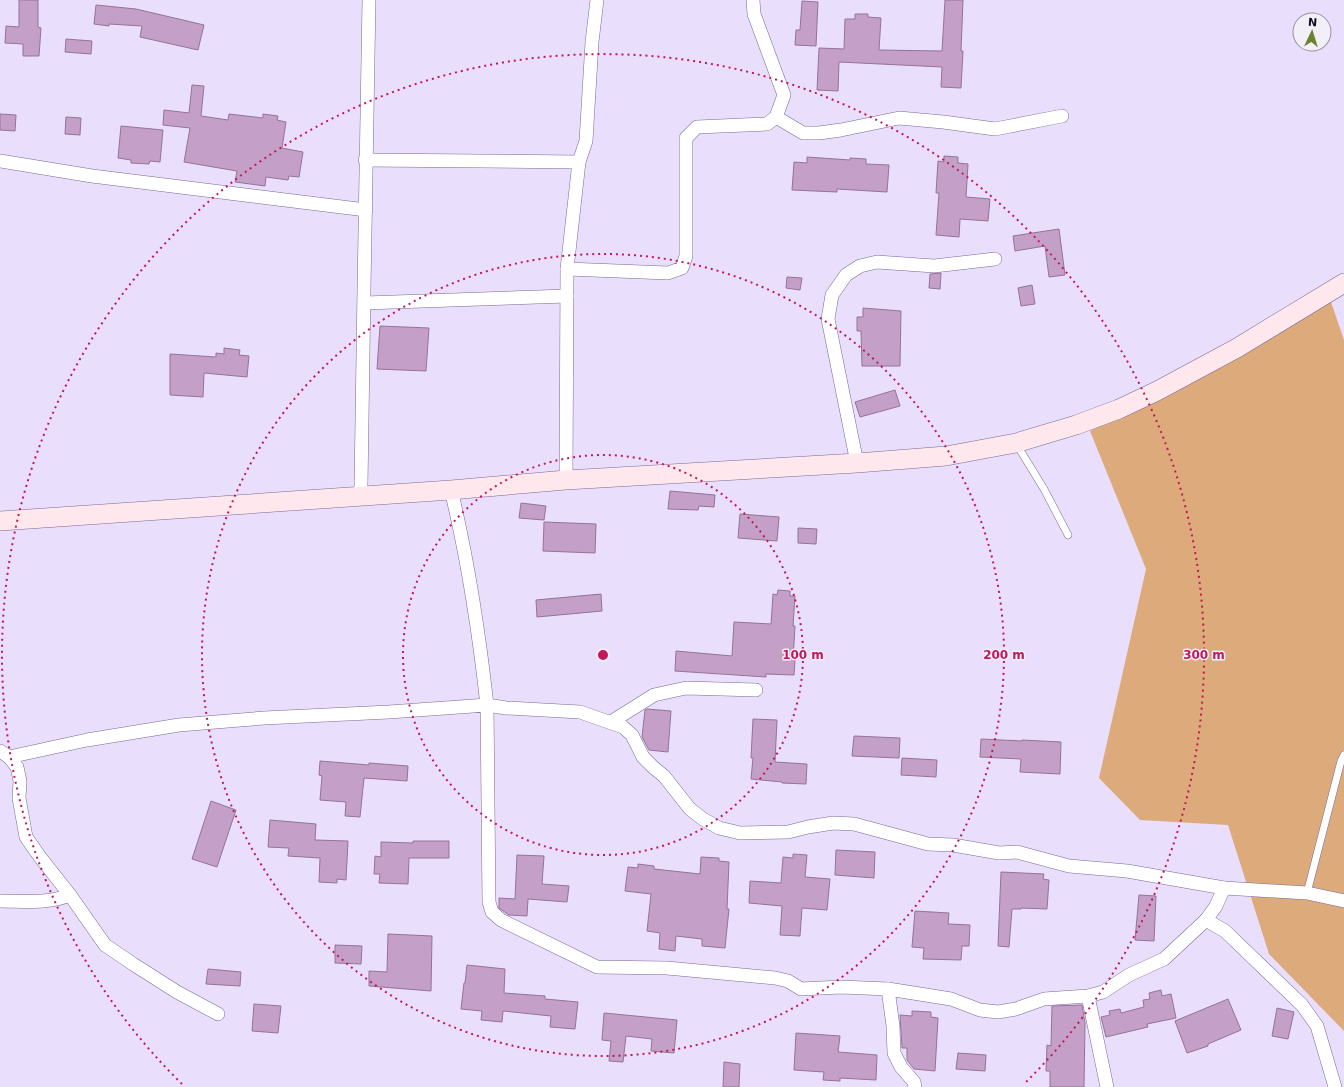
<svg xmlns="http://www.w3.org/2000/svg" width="1344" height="1087" font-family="'DejaVu Sans',sans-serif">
	<rect width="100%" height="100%" fill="#e9defc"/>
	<!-- green -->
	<path fill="#ddaa7c" d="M1331,302L1344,340V1031L1269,954L1228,825L1140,820L1099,778L1146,569L1090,431L1212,370Z"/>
	<!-- building -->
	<g fill="#c4a0c8" stroke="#957299">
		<path d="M19,0H38V27L41,28L39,56H23V44L5,43L6,26L19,27Z"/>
		<path d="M945,0H963L961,51H963L961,88L941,87L942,67L839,62L838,91L817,90L819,48L844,49L845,19H855V14H868V17L881,18L879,50L942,51Z"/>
		<path d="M802,1L818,2L816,46L795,45L796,30H800Z"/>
		<path d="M96,5L136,9L204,25L198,50L140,37L142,26L109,24V26L94,24Z"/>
		<path d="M66,39L92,41L91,54L65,52Z"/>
		<path d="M192,85L204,86L201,116L228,120L229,114L263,118V114L278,116L277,120L286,122L282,148L303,152L299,177L289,176L288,180L266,177L265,186L235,182L237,171L184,162L190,128L163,125L164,110L189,113Z"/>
		<path d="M0,114L16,115L15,131L0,130Z"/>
		<path d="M66,117L81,118L80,135L65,134Z"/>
		<path d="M121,126L163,130L160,162L150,161L149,164L131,163V160L118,158Z"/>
		<path d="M944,156L958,157V163L968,164L966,197L990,199L988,221L960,219L959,237L936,235L939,193H936L938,161L944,162Z"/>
		<path d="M807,157L850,160V158L866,159V164L889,165L887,192L837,189V192L792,190L794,162L807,163Z"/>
		<path d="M1059,229L1065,275L1049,277L1045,246L1015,251L1013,236Z"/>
		<path d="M941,273L940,289L929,288L930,274Z"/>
		<path d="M787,277L802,278L800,290L786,288Z"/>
		<path d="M1032,285L1035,304L1021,306L1018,288Z"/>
		<path d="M863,308L901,311L900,366H862L861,331H857V317H863Z"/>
		<path d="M380,326L429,328L426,371L377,369Z"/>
		<path d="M224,348L240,350L239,355L249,356L247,377L204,373L203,397L170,395V354L216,357V353L224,354Z"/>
		<path d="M895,390L900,406L860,417L855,402Z"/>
		<path d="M670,491L715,495L714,507L699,506L698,510L668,509Z"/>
		<path d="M521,503L546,506L544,520L519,518Z"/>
		<path d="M740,514L779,517L777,541L738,538Z"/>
		<path d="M544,522L596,524L595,553L543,551Z"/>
		<path d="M798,528L817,529L816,544L798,543Z"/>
		<path d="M778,590L790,591V596H795L793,626H795L793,660H795L794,675L766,674V677L675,671L676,651L732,656L734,622L771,624L773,594L777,595Z"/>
		<path d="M601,594L602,611L537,617L536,600Z"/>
		<path d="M647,709L671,711L668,752L649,750L642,737L645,710Z"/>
		<path d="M753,719L777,720L775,762L807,764L806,784L782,783V782L751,779L753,758H751Z"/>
		<path d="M854,736L900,738L899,758L852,756Z"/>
		<path d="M981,739L1022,741V740L1061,742L1060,774L1020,772L1021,759L980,757Z"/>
		<path d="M902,758L937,760L936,777L901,775Z"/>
		<path d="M320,761L369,765V763L408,766L407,781L364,778L360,817L345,816L346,802L320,800L322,776L319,775Z"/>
		<path d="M211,801L236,810L217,867L192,859Z"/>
		<path d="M270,820L316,824L315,840L348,841L346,880L337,879V883L319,882L320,858L288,856L289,848L268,847Z"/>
		<path d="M413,841H449V858H409L408,884L379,883L380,874H374L375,856L381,857V842L413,843Z"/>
		<path d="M836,850L875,852L874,878L835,875Z"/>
		<path d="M793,854L807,855L805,877L830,879L827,910L802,908L800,936L780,935L782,906L749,903L750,881L781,883L783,857L793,858Z"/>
		<path d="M517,855L544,856L542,884L569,886L567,902L528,899L527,916L509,915L499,908V898L515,899Z"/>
		<path d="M701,857L719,858V861L729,862L727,909H729L725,948L702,946V939L676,936L675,951L659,949L660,933L647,931L651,894L625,891L628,867L638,868V864L654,866V869L700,874Z"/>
		<path d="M1001,872L1044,874L1043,879L1049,880L1047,909L1021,908V909H1012L1009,947L998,946Z"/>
		<path d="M1139,895L1156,896L1154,941L1135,940Z"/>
		<path d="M915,911L949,913L948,924L970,925L969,946H962L961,960L923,959L924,948L912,947Z"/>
		<path d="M388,934L432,936L431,991L369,986V971L387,972Z"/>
		<path d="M335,945L362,946L361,964L335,963Z"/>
		<path d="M467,965L505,969L504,993L545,996V999L578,1002L575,1029L550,1027L551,1016L503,1011L502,1022L481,1020L482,1011L461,1009L464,983H465Z"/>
		<path d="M208,969L241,972L240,986L206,984Z"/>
		<path d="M1161,990L1162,996L1171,994L1176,1018L1147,1024L1148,1027L1106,1037L1101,1017L1110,1015L1109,1011L1120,1009L1121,1013L1144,1007L1143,1000L1150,999L1149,993Z"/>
		<path d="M1228,999L1241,1030L1208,1044V1046L1187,1053L1175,1021Z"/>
		<path d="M254,1004L281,1006L278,1033L252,1031Z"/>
		<path d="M1082,1005L1085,1023L1084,1087H1050V1071H1046L1047,1045L1051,1046L1052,1006Z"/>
		<path d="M1277,1008L1294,1012L1288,1039L1272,1036Z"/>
		<path d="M912,1011L931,1012V1017L938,1018L935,1071L914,1069L907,1060V1048H902L900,1015L912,1016Z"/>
		<path d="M604,1013L677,1020L674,1053L651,1051L652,1039L626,1036L623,1062L609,1061L611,1041L602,1040Z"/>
		<path d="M796,1033L840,1036L838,1052L877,1055L876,1080L840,1078V1081L823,1080L824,1072L794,1070Z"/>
		<path d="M958,1053L986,1055L985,1071L956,1069Z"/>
		<path d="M724,1062L740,1064L739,1087H723Z"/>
	</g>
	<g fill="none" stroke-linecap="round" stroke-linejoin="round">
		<defs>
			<g id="lane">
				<path d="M1017,445L1044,489L1068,535"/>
				<path d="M1307,893L1341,761L1344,755"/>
			</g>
			<g id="street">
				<path d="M776,117L803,133H819L841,130L899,118L943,122L995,129L1062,116"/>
				<path d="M365,160L579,162"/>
				<path d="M0,161L92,176L366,210"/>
				<path d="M567,269L668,273L682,268L686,256V138L697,127L767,124L776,117L784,95L754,14L753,0"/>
				<path d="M365,303L567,296"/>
				<path d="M857,463L828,319L832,295L846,275L860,266L877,262L934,266L995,259"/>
				<path d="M566,480L567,269L579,162L586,141L592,42L597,0"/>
				<path d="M451,490C468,560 479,633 487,705L506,708L580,712L623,727L632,735L643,757L654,768L664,776L690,809L703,819L719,828L740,833L788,832L808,827L833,823L854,824L928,844L953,845L999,853L1017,852L1069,866L1127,871L1224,888L1216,906L1206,920L1225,931L1302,1005L1317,1026L1335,1087"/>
				<path d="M359,496L361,486C364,324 365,162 369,0"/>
				<path d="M611,722L654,695L686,688L756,690"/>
				<path d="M0,751L9,757L17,767L20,781L19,798L26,837L40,857L70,895L105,945L133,964L177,992L218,1014"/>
				<path d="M9,757L87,740L179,725L264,718L389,712L487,705L489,902L492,912L501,920L597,967L667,968L775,978L788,981L801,989L841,987L888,989L951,999L980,1010L998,1012L1016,1009L1044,999L1088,996L1103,992L1129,975L1164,959L1206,920"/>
				<path d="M1224,888L1307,893L1344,901"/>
				<path d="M0,901C24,901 48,904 70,895"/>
				<path d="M888,989L893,1026L894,1053L901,1067L914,1082L915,1087"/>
				<path d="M1088,996L1107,1087"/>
			</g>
			<path id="secondary" d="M0,521L451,490L566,480L857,463L946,456L1016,443L1076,425L1119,409L1157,391L1237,348L1344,283"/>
		</defs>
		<!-- lane casing -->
		<use href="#lane" stroke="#7b6994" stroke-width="8"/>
		<!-- street casing -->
		<use href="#street" stroke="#7b6994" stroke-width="14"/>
		<!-- secondary casing -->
		<use href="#secondary" stroke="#7b6994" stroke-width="20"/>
		<!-- lane -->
		<use href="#lane" stroke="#fff" stroke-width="7"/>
		<!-- street -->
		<use href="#street" stroke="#fff" stroke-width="13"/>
		<!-- secondary -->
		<use href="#secondary" stroke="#fee8ee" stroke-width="19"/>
	</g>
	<!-- distance rings -->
	<g fill="none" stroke="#c2185b" stroke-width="2" stroke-dasharray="2 4">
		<circle cx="603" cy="655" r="200"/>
		<circle cx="603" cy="655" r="401"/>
		<path d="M182 1084A601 601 0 1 1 1024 1084"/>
	</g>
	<circle cx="603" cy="655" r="6" fill="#c2185b" stroke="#f3eff9" stroke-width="2"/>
	<g font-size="12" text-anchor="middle" font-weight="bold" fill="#c2185b" stroke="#f3eff9" stroke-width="3" stroke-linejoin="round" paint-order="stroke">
		<text x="803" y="659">100 m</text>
		<text x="1004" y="659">200 m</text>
		<text x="1204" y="659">300 m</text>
	</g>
	<!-- north arrow -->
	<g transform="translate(1312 32) rotate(4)"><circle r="19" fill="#f3eff9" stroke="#9993a0"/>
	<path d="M0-3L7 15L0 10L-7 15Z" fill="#6b8233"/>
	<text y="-6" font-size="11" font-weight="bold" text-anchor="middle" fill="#110a1a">N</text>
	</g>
</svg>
